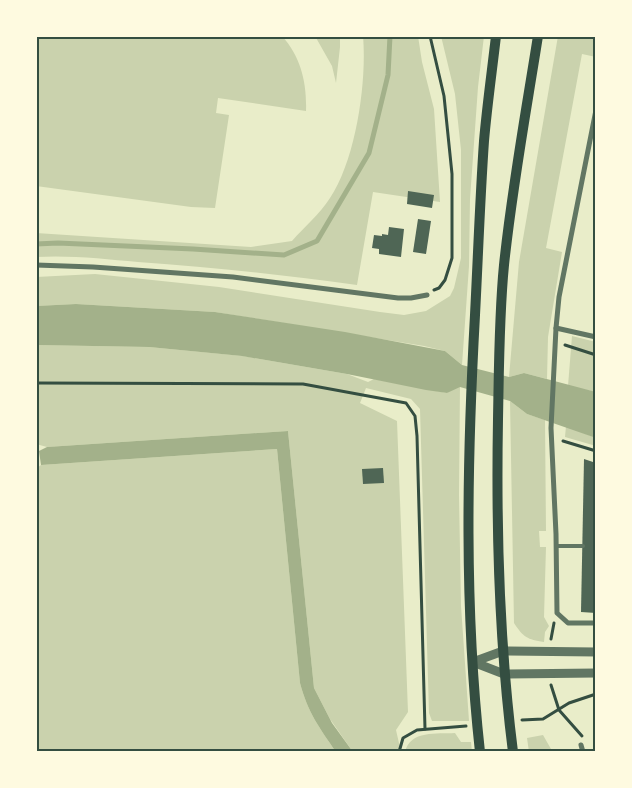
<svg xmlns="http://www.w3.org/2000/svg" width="632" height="788" font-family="Arial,sans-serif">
	<rect width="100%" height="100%" fill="#e9edc9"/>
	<!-- green -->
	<g fill="#cad2ad">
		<path d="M36,36H282C301,57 307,83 306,111L218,98L216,113L229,115L215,208L191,207L36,186Z"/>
		<path d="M315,36H340V47L336,83L332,66Z"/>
		<path d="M363,36H418L422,62L434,109L440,202L373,192L357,285C285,275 212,267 138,262C105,259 70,255 36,257V233L251,247L292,241C304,227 320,214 330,198C356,159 367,82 363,36Z"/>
		<path d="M441,36H484L478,87L470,199L469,266L462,365L445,351L424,346L215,312L76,304L36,306V277L95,274L219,287L380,312L404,315L426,311L450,296L454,288L461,258V150L455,94Z"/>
		<path d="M558,36H596V57L582,54L546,248L562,252L548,337L547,379L524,373L509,377L519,262Z"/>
		<path d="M572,336L596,342V392L568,386Z"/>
		<path d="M36,345L149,347L243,356L347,374L368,382L374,379L447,393L460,384L459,495L461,606L469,721H432L429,713L420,409L411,399L366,388L360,403L397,421L408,712L396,730L401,752H353L330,719L314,688L288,431L47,447L36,444Z"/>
		<path d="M510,401L527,414L545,420L546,531H539L540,547H546L544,617L549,626L545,632L544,642C527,639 524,638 514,623Z"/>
		<path d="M566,426L596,438V446L565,437Z"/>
		<path d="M277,449L300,683C308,713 319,727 336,752H36V467L37,468L41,465Z"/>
		<path d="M455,733L461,742H471L472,752H405C410,730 437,734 455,733Z"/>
		<path d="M543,735L551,749L555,752H529L527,738Z"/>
	</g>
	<!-- water -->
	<g fill="#a3b18a">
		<path d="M76,304L215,312L345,332L445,351L462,365L509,377L524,373L596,392V438L527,414L510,401L460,387L447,393L426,390L347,374L242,356L149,347L36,345V306Z"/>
		<path d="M288,431L314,688L332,723L353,752H336C319,727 308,713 300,683L277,449L41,465L39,451L47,447Z"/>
	</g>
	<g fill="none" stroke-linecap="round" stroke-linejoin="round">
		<!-- stream -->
		<path stroke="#a3b18a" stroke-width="5" d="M36,244L58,243L193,249L284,255L317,241L369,153L388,75L390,36"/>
	</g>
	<!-- building -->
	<g fill="#4f6655">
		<path d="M408,191L434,195L432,208L407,204Z"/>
		<path d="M418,219L431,221L426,254L413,252Z"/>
		<path d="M389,227L404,229L401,257L379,254V249L372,248L374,235L382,236V234L388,235Z"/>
		<path d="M584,459L596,463V613L581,612Z"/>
		<path d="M383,468L384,483L363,484L362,469Z"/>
	</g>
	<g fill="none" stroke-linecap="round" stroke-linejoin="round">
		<!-- path -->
		<g stroke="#344e41" stroke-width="3">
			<path d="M430,36L444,96L452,174V258L445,280L439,288L434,290"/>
			<path d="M565,345L596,355"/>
			<path d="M36,383L303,384L406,403L415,416L417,436L425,729"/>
			<path d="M563,441L596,451"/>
			<path d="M551,639L554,623"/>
			<path d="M551,685L559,710L582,736"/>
			<path d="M522,720L543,719L569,703L596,694"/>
			<path d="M399,752L403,738L417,730L466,726"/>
		</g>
		<!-- service -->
		<path stroke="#617663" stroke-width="4" d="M556,546H583"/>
		<!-- minor -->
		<g stroke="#617663" stroke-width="5">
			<path d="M596,110L559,297L556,328L551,428L556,534L557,613L568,623H596"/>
			<path d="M36,265L93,267L233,277L398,298H411L427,295"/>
			<path d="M556,328L596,337"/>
			<path d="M581,745L583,752"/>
		</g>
		<!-- tertiary -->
		<g stroke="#617663" stroke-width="9">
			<path d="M473,662L504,674L596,673"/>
			<path d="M473,662L503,651L596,652"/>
		</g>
		<!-- secondary -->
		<g stroke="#344e41" stroke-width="10">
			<path d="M480,752C464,607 467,460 475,315C478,257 480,199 484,141C487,106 492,71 496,36"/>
			<path d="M513,752C499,642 496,530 498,419C499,368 499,316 504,265C512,188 526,112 538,36"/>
		</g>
	</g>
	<!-- border -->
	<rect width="632" height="788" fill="none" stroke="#fefae0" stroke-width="75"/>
	<rect x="38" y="38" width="556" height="712" fill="none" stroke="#344e41" stroke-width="2"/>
</svg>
